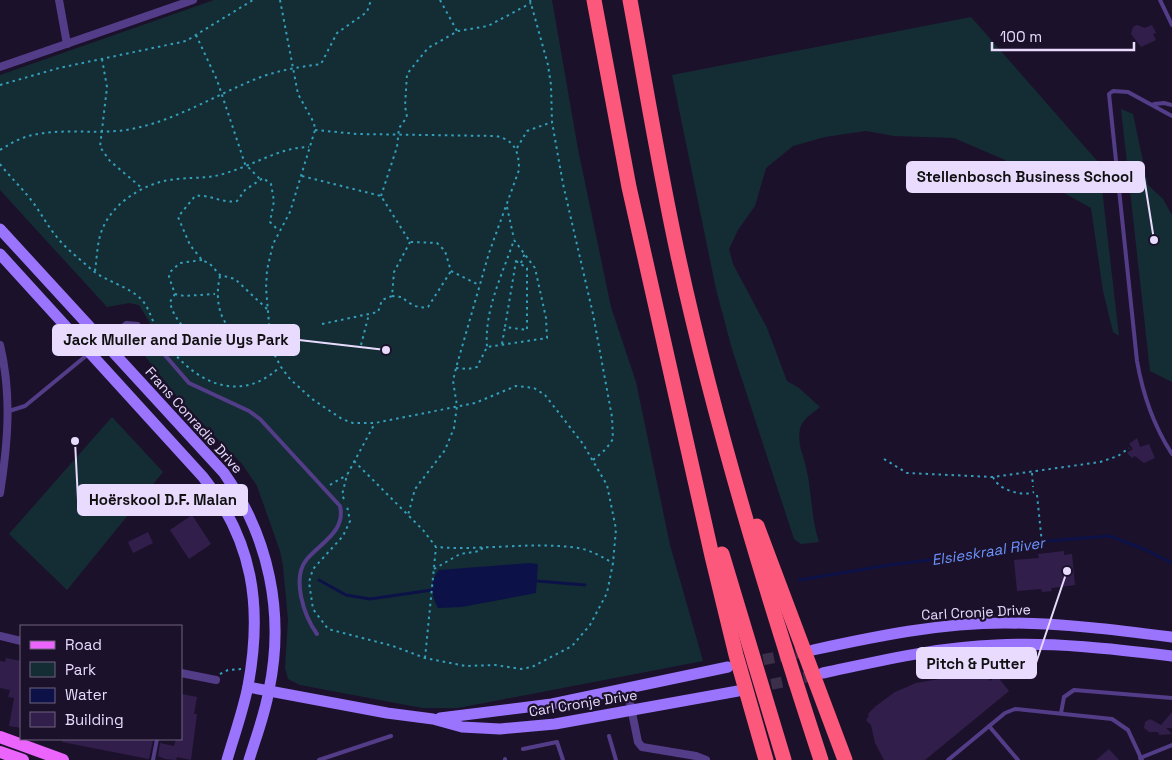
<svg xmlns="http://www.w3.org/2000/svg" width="1172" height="760" font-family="'Space Grotesk',sans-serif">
	<rect width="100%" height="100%" fill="#1c112a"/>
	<!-- green -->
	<g fill="#142d34">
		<path d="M214,0H552L578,149L611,307L636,382L670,545L703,661L458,708H422L300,685L288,679L285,668L288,620L283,566L280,551L257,486L242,464L179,399L145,356L147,343L156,333L139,305L129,303L107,307L0,190V75Z"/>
		<path d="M971,17L1099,163L1119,336L1113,332L1103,291L1091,208L1005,160L954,138L894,136L866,131L825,137L793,146L766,168L755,206L738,230L729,249L733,264L767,328L787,381L799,388L820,407C813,413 802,419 800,429C797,443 803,454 806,467C812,492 811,518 819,542L801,544L794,539L732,349L716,289L672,75Z"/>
		<path d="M1121,109L1133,114L1148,185L1163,199L1172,215V382L1150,371Z"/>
		<path d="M112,417L163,472L67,590L9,534Z"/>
	</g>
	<!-- water -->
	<path fill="#0c1248" d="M529,563L538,564L536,593L462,607L438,608C431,595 429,582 439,570Z"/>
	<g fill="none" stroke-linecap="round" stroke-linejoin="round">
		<!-- stream -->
		<g stroke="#0c1248" stroke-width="3">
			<path d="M319,580L346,595L370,599L432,590"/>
			<path d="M799,580L889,565L987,553L1048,541L1110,536L1146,550L1172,563"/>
			<path d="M537,581L585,585"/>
		</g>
	</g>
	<!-- building -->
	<g fill="#321e4b">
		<path d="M1137,25L1145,28L1152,25L1156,33L1153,34L1156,40L1141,47L1131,34L1133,27Z"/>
		<path d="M1137,438L1140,447L1149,444L1155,458L1144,463L1135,456L1132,458L1127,453L1133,449L1129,444Z"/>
		<path d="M192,515L211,544L189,559L170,530Z"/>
		<path d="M148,532L153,543L133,553L128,542Z"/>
		<path d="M1064,551V555L1072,554L1075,585L1051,588L1052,591L1042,592L1041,589L1017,591L1014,560L1039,558L1038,554Z"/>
		<path d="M6,658L21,661V728L9,726L14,698L8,697L10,690L0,688V661L5,662Z"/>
		<path d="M978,675L982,679L986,676L990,681L997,676L1009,691L925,760H884L875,743L871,725L866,720L869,716L868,714L876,706L895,692L916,683L951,677L974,679Z"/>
		<path d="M182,694L197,697L194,714H197L191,760L177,757L176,760L165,759L158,756L160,743L174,746L176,739H181Z"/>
		<path d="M1172,712V728H1166L1172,734L1159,735L1158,732H1149L1144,728L1145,722L1150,719L1161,725Z"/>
		<path d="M63,739H148L153,740L149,759L62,742Z"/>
		<path d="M1109,749L1119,760H1096Z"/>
	</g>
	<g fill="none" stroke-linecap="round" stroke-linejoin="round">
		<!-- secondary-tunnel -->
		<g stroke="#3b2f4a" stroke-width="11" stroke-dasharray="11 5.5" stroke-linecap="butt">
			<path d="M747,663L812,650"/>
			<path d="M739,691L821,674"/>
		</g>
		<!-- path -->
		<g stroke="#339fba" stroke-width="2" stroke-dasharray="2.5 4" stroke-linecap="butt">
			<path d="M280,0L298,94L314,123L315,130L290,212L273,244L267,270L266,288L270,335L273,352L281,367L290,379L312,399L342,419L353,423H375L475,403L516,386L534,388L545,395L583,444L607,485L616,529L613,563L607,593L590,625L572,646L532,667L521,669L495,665L466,666L425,658L393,646L328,629L313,609L309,582L313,569L343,536L350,521L347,506"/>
			<path d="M440,0L457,31"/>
			<path d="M530,0L548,65L551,85L552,122L563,184L593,314L612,417L613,439L606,449L593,460"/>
			<path d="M196,35L217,80L245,164L260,179"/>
			<path d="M102,59L107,87L100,147L110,161L143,189"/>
			<path d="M0,85L59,68L186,41L253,0"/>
			<path d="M315,130L357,134L496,136C515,140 519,152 519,170L489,253L456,368L453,381L457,406L454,428L445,450L415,489L408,515"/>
			<path d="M517,148L527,131L552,122"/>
			<path d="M0,150C7,146 13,142 20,139C52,126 92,135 126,130C175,122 216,94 261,77C280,70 300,67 321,64L337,33L367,12L371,0"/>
			<path d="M0,164C10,177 22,188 32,201C41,213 47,225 56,236C66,249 80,259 92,270C107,282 128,286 141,299C149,307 151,319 157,329C183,375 234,410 280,367"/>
			<path d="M302,176L381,196L410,242L437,243L445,251L451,271L479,285"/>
			<path d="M381,196L397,147L399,128L407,117L405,106L407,74L428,48L458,31L488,26L531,3"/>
			<path d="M507,207L514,239"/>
			<path d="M202,260L180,263L170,272L169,277L175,294L184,296L215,294"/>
			<path d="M516,261L527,268V330L505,327Z"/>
			<path d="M521,263L525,253"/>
			<path d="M95,271C97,258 97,242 102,230C113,201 148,181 177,179C195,177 209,179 226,173C254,165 281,147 309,147"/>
			<path d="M220,276C215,297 218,321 236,334L257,330L270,335"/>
			<path d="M175,294L170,302C174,324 202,350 226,346L236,334"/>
			<path d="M392,296L402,297C409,304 418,309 428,307L451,271"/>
			<path d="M267,309L235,279L220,275L210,264L202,260L190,245L178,217L195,196C210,194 223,204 237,201L245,190L263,178L271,184L274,201L270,222L278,230"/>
			<path d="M322,324L378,312L382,300L392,296L394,272L410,242"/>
			<path d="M502,344L505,327"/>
			<path d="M361,345L369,314"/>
			<path d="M456,368L468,369L477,367L487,347L547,338L546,318L535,268L514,240C503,273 484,310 487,347"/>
			<path d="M884,459L907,473L993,477L1100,462L1118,456L1129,448"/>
			<path d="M354,461L423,530L436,547C483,551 531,541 578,548C591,550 602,557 613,563"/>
			<path d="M1032,473L1033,487"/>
			<path d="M993,477C998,490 1023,497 1034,492"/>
			<path d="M330,485L347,475"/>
			<path d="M1037,495L1043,553"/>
			<path d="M344,499L342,495L347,475L375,423"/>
			<path d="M434,569L460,554L480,551L484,546"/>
			<path d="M425,658L436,547"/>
			<path d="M220,674L228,670L242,669"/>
		</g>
		<!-- lane -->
		<g stroke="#533d88" stroke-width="4">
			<path d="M1160,0L1172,25"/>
			<path d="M1154,104L1164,103L1172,105"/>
			<path d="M1172,116L1128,92L1113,91L1109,94L1137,361C1143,395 1153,425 1172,454"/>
			<path d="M9,411L25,406L126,323L138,324L189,383L249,411L260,419L340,506C346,531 321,543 307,559C291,578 304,616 317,634"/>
			<path d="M1061,713L1064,697L1074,690L1172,698"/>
			<path d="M989,726L1018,760"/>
			<path d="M609,736L616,760"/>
			<path d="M523,749L557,742L563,760"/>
			<path d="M1140,758L1172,745"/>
			<path d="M505,759V760"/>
			<path d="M153,760L157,739"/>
			<path d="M319,760L391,736"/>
			<path d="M948,760L1005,713L1015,709L1112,719L1128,730L1142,760"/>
		</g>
		<!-- street -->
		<g stroke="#533d88" stroke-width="8">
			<path d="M59,0L67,44"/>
			<path d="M0,67L193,0"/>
			<path d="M0,345C12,395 8,443 0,493"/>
			<path d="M0,636L21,641"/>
			<path d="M181,673L216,680"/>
			<path d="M627,688L638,742L642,747L696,756L706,760"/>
		</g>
		<!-- secondary -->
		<g stroke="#9b74fd" stroke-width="11">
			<path d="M0,229L224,473C269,537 285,613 269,690C265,714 256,737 249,760"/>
			<path d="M0,254L203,477C253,541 263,606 248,686C243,711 234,736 227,760"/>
			<path d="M813,650C877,636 940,623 1005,623C1061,623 1117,630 1172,637"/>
			<path d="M823,673C880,661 937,647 996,645C1055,642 1114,649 1172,656"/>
			<path d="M248,687L387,713L433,719L462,727L500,729L555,724L738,691"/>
			<path d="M440,718L552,704L728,667"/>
		</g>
		<!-- primary -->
		<g stroke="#eb64fc" stroke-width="12">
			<path d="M0,737L63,760"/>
			<path d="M0,752L23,760"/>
		</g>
		<!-- highway -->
		<g stroke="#fc587c" stroke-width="15">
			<path d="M594,0L629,187L712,556L736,655L766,760"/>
			<path d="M630,0C646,87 660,174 679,260C716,429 767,595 821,760"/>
			<path d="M757,526L845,760"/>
			<path d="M722,554L784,760"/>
		</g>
	</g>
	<g text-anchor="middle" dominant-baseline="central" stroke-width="4.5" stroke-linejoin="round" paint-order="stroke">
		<!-- street labels -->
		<g font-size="14" fill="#e8dbfe" stroke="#1c112a">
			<text transform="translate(194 420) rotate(48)">Frans Conradie Drive</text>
			<text transform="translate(976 612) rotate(-3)">Carl Cronje Drive</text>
			<text transform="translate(583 703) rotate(-9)">Carl Cronje Drive</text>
		</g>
		<!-- water labels -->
		<g font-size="15" font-style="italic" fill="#6b93fc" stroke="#1c112a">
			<text transform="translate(988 551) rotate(-9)">Elsieskraal River</text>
		</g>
	</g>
	<!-- callouts -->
	<path fill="none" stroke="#e8dbfe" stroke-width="2" d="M1154 240L1144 177M386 350L299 340M75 441L78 500M1067 571L1036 663"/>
	<g fill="#e8dbfe" stroke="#1c112a" stroke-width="2">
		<circle cx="1154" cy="240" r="5"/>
		<circle cx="386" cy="350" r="5"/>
		<circle cx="75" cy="441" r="5"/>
		<circle cx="1067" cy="571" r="5"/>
	</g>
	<g fill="#e8dbfe" stroke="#e8dbfe" stroke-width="2">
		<rect x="907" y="162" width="237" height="30" rx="5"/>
		<rect x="53" y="325" width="246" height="30" rx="5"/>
		<rect x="78" y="485" width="169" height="30" rx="5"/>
		<rect x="917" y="648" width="119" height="30" rx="5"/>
	</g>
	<g font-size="15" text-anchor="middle" font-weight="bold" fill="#111">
		<text x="1025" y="182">Stellenbosch Business School</text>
		<text x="176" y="345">Jack Muller and Danie Uys Park</text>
		<text x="163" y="505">Hoërskool D.F. Malan</text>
		<text x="976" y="669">Pitch &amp; Putter</text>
	</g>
	<!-- legend -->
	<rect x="20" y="625" width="162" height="115" fill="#1c112a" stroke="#6e627f"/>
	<rect x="30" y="641" width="25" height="8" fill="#eb64fc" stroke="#6e627f"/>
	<text x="65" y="650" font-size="15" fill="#e8dbfe">Road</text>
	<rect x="30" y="662" width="25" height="15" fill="#142d34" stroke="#6e627f"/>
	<text x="65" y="675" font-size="15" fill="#e8dbfe">Park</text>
	<rect x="30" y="688" width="25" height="15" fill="#0c1248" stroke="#6e627f"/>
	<text x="65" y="700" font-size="15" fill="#e8dbfe">Water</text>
	<rect x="30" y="712" width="25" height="15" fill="#321e4b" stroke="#6e627f"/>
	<text x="65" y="725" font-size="15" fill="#e8dbfe">Building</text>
	<!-- scale -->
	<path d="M992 42v8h142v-8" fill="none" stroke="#e8dbfe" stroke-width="2.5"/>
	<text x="1000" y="42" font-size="15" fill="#e8dbfe" stroke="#1c112a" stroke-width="4" paint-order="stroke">100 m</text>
</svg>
